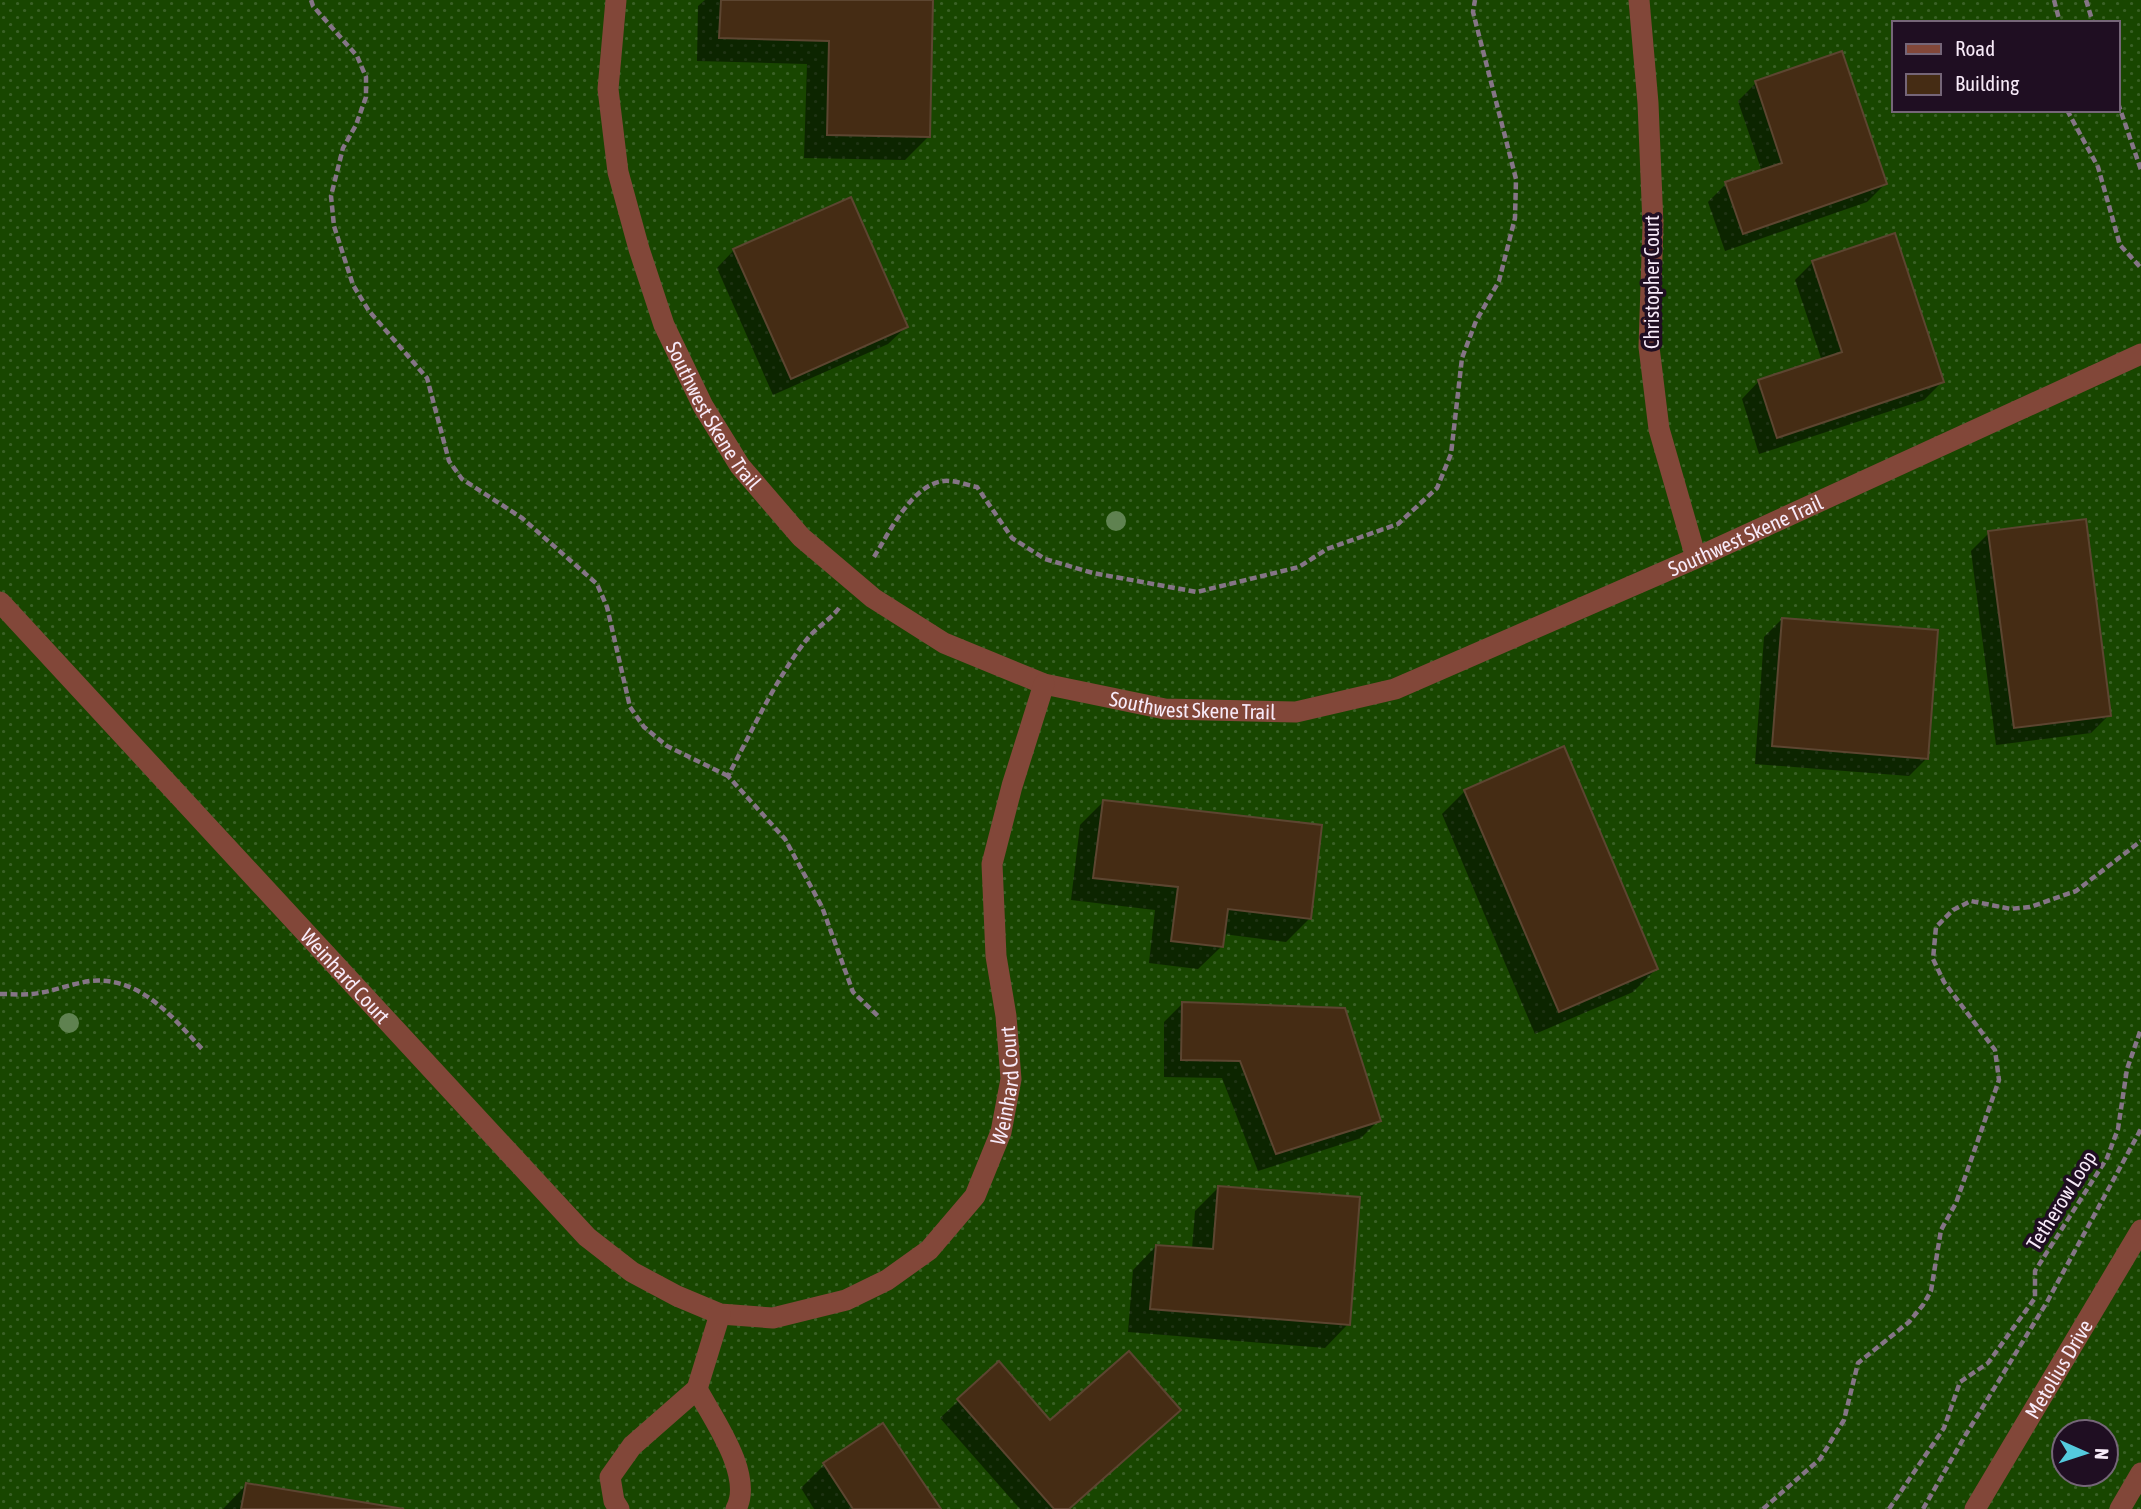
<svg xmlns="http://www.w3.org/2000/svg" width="2141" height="1509" font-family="'Asap Condensed',sans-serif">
	<defs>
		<pattern id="grass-dots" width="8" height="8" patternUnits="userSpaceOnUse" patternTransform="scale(1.75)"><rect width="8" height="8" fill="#184600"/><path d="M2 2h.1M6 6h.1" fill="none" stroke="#3a6126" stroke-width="1.8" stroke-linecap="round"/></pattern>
	</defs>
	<rect width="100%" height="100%" fill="#29172b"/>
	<!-- grass -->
	<path fill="url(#grass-dots)" fill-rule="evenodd" d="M0,0H2141V1509H0ZM1894,23H2118V110H1894ZM2064,1432H2106V1474H2064Z"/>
	<!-- shadow -->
	<g fill="#0007">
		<path d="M705,0H932L928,137L905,160L804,158L807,64L697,61L698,6Z"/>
		<path d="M1756,83L1885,184L1867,202L1725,251L1708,202L1726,184L1762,172L1738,101Z"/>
		<path d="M734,250L906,327L888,344L773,395L717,268Z"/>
		<path d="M1813,262L1942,382L1924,400L1759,454L1742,399L1759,381L1822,361L1795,280Z"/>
		<path d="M1989,533L2109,715L2091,733L1996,745L1971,551Z"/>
		<path d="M1782,619L1927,758L1909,776L1755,764L1764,637Z"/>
		<path d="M1465,791L1656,969L1633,992L1535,1034L1442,814Z"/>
		<path d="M1103,802L1309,919L1286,942L1223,934L1222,946L1198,969L1149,963L1155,910L1071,900L1080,825Z"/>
		<path d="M1182,1004L1379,1120L1361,1138L1258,1171L1222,1078L1164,1077V1022Z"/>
		<path d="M1219,1187L1348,1324L1325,1348L1128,1332L1133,1270L1156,1246L1192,1249L1195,1211Z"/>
		<path d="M998,1364L1050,1423L1179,1410L1069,1509H1020L940,1418Z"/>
		<path d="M883,1425L939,1509H814L801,1488L824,1465Z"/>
		<path d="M246,1485L393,1509H223Z"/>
	</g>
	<!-- building -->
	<g fill="#452c14" stroke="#5c4530" stroke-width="2">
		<path d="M721,0H933L930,137L827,135L829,41L719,38Z"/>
		<path d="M1842,51L1887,184L1743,234L1725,182L1782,163L1755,81Z"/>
		<path d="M851,197L908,327L791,379L733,249Z"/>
		<path d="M1895,233L1944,382L1777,438L1758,380L1842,352L1812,261Z"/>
		<path d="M2086,519L2111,716L2014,728L1988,531Z"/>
		<path d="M1782,618L1938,630L1928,759L1772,746Z"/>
		<path d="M1564,746L1658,969L1559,1012L1464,790Z"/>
		<path d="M1103,800L1322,825L1311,919L1228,909L1223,947L1171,941L1178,887L1093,878Z"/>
		<path d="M1182,1002L1345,1008L1381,1121L1276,1154L1240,1061L1181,1060Z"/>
		<path d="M1218,1186L1360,1197L1350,1325L1150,1309L1156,1245L1213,1249Z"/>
		<path d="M1129,1351L1181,1410L1069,1509H1054L957,1399L999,1361L1050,1420Z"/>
		<path d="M883,1423L941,1509H853L823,1463Z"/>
		<path d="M246,1483L404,1509H241Z"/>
	</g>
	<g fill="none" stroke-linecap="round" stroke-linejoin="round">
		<!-- path -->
		<g stroke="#857586" stroke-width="4.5" stroke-dasharray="7 3.5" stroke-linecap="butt">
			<path d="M311,0L313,6L357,56L366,77V97L356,125L343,148L331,196L334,226L353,285L369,311L427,378L449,461L462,479L522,518L597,584L607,607L630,707L644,727L667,746L728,776"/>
			<path d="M2054,0L2060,23"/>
			<path d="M2086,0L2093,23"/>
			<path d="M2118,103L2141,170"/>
			<path d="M2067,110L2098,167L2120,245L2141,268"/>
			<path d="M874,557C889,533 912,484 944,481C954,480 967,485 977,487L1012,538L1045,559L1093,573L1197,592L1299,567L1327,549L1398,524L1437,488L1451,454L1462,358L1476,321L1499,281L1515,218L1516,179L1473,12L1475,0"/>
			<path d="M839,608C830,620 817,627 808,638C777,676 751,733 728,776L785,839L822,907L853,992L879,1017"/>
			<path d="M0,994C11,994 22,995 32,994C52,992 70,984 90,981C141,976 173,1018 204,1051"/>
			<path d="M1763,1509L1820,1459L1844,1420L1858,1363L1909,1322L1923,1305L1931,1291L1941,1230L1956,1203L1999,1080L1995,1050L1944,982L1933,959L1936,927L1953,910L1971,901L2011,909L2030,907L2076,891L2141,841"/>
			<path d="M1889,1509L1944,1428L1960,1382L1988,1363L2035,1298V1271L2107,1158L2118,1129L2127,1069L2141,1029"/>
			<path d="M1923,1509L1965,1436L2047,1302L2141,1129"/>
		</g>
		<!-- minor -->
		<g stroke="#824739" stroke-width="21">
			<path id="s1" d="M616,0L608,89L618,172L639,249L664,325L703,406L740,466L801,537L873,598L944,643L1044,684L1165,709L1296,712L1395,689L1696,558L2141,354"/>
			<path d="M1639,0L1648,103L1653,225L1649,347L1659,429L1696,558"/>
			<path id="s2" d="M0,602L587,1237L632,1272L677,1296L720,1314L773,1318L846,1300L887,1280L929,1250L975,1196L1001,1132L1011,1079L1006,1016L996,956L992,864L1012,786L1044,684"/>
			<path d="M697,1389C713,1419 754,1475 736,1509"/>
			<path d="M619,1509L614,1501L610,1477L632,1446L697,1389L720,1314"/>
			<path id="s3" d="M1975,1509L2141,1230"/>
			<path d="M2120,1509L2141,1473"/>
		</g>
	</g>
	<!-- trees -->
	<g fill="#5f8250">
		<circle cx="1116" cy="521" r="10"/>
		<circle cx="69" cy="1023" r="10"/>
	</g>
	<g text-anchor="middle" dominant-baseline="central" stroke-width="7" stroke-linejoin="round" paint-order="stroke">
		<!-- street labels -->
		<g font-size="21" fill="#f7eaf8" stroke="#1f0e22">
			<text transform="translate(1651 282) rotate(-90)">Christopher Court</text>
			<text stroke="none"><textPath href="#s1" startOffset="436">Southwest Skene Trail</textPath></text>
			<text stroke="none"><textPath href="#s1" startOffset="1612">Southwest Skene Trail</textPath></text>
			<text stroke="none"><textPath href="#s1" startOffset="1024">Southwest Skene Trail</textPath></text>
			<text stroke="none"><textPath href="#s2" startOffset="509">Weinhard Court</textPath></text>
			<text stroke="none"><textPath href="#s2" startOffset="1432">Weinhard Court</textPath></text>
			<text transform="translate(2061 1200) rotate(-58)">Tetherow Loop</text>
			<text stroke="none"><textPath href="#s3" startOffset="163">Metolius Drive</textPath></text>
		</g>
	</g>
	<!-- legend -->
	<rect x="1892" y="21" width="228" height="91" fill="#1f0e22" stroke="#756678" stroke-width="2"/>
	<rect x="1906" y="44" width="35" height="10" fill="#824739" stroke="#756678" stroke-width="2"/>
	<text x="1955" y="56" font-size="21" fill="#f7eaf8">Road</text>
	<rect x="1906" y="74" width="35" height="21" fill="#452c14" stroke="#756678" stroke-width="2"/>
	<text x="1955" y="91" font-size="21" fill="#f7eaf8">Building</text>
	<!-- north arrow -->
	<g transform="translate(2085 1453) rotate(93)"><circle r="33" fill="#1f0e22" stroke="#756678" stroke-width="2"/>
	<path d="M0-5L12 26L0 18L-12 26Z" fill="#54cade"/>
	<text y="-10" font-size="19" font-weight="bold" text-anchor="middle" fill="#f7eaf8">N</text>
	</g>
</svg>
